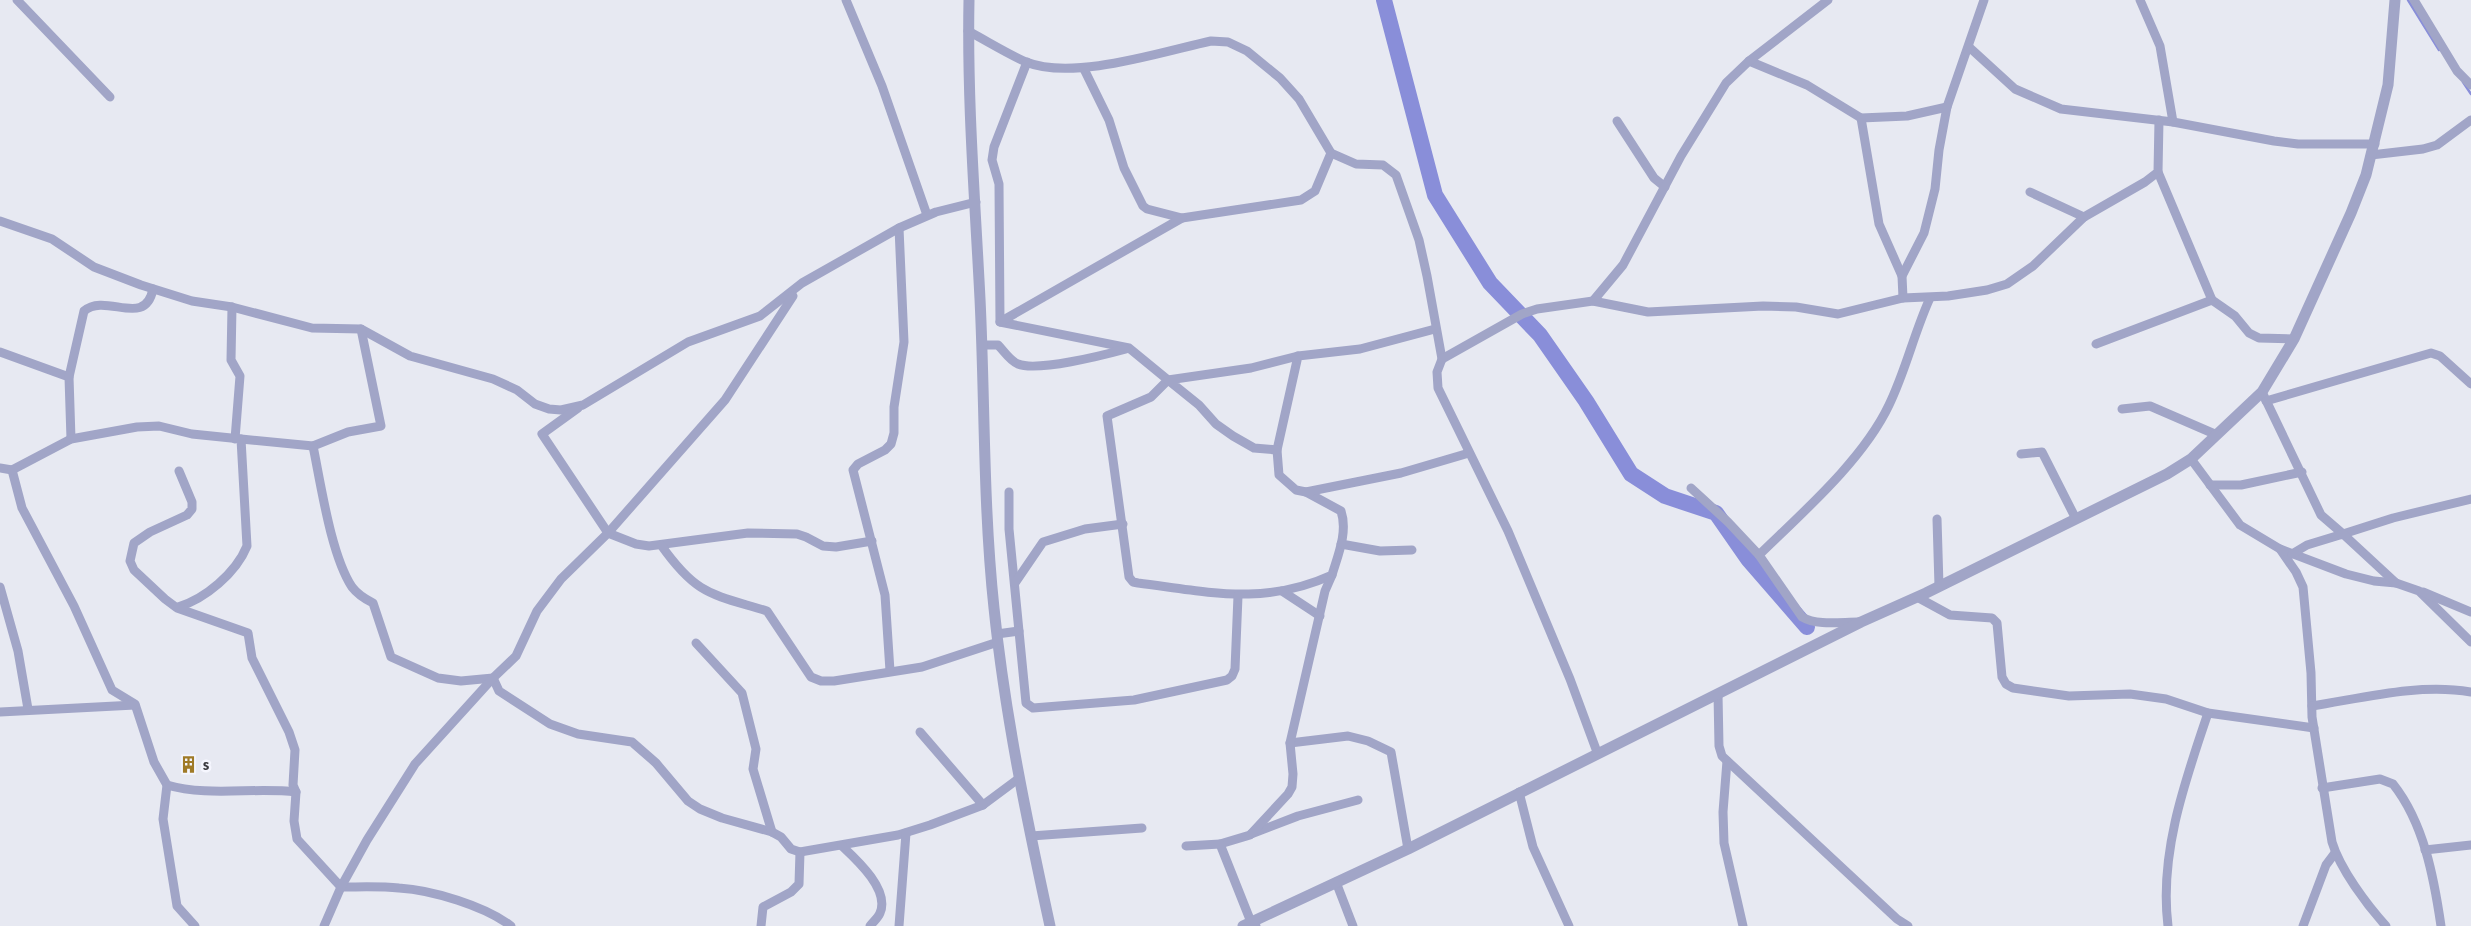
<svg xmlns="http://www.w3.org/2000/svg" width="2471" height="926" font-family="'Fira Sans Condensed',sans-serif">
	<rect width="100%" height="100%" fill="#e7e9f2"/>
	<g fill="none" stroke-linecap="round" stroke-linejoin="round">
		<!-- stream -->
		<g stroke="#898ed9" stroke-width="2.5">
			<path d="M2408,0L2439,50"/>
			<path d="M2463,82L2471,94"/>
		</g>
		<!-- river -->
		<path stroke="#898ed9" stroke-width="16" d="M1384,0L1435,195L1490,283L1540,335L1586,401L1631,474L1665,496L1716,513L1748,559L1807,627"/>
		<!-- minor -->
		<g stroke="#a1a5c7" stroke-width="9">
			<path d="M17,0L110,97"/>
			<path d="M846,0L882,86L927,215"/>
			<path d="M2140,0L2160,46L2173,122"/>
			<path d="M2414,0L2457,71L2471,85"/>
			<path d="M968,31C987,41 1006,53 1026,62C1073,81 1161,52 1211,41L1228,42L1247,51L1280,78L1299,99L1331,153L1356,164L1383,165L1396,175L1419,240L1427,276L1442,359L1437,372L1438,388L1508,531L1570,679L1597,752"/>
			<path d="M1969,47L2015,89L2061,109L2173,122L2274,141L2298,144H2375"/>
			<path d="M1749,61L1807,85L1861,118L1907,116L1947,107"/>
			<path d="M1027,62L994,147L992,160L999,184L1000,322L1129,348L1168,380L1151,397L1107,416L1129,577L1133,582L1138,583C1209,592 1264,606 1332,575C1338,555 1348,532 1341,511L1306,492"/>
			<path d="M1084,69L1109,120L1124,168L1143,206L1147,209L1182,218L1301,200L1315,191L1331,153"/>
			<path d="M1861,118L1879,224L1902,276"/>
			<path d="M1617,121L1654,178L1665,187"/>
			<path d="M2371,155L2423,149L2437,145L2471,120"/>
			<path d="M2158,172L2212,300"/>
			<path d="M2030,192L2084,217"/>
			<path d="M0,221L52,239L94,267L141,285L192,301L232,307L312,328L361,329L410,356L493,379L517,390L535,404L549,409L561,410L583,405L688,342L760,316L802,283L899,228L936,212L976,202"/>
			<path d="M1903,298L1902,276L1924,233L1935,189L1939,150L1947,107L1984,0"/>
			<path d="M1593,301L1623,265L1681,156L1726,83L1749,61L1828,0"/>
			<path d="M232,307L231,360L240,376L235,439"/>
			<path d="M1000,322L1182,218"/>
			<path d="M1435,329L1360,349L1298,356L1277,450L1279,475L1296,490L1306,492L1401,473L1469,453"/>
			<path d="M2096,344L2212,300L2235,316L2249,333L2259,338L2294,339"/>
			<path d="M982,345H998C1004,351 1010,361 1018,364C1037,372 1104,355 1126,349"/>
			<path d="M0,352L69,377L71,439"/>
			<path d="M1442,359L1522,314L1537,309L1593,301L1648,312L1763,306L1796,307L1838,314L1903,298L1948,296L1987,290L2007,284L2033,266L2084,217L2145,182L2158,172L2159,120"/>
			<path d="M69,377L84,311C106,292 145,329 153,289"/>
			<path d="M2262,392L2321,515L2343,534L2393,518L2471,499"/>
			<path d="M2266,401L2431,353L2440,356L2471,384"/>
			<path d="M578,408L542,434L608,533L636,544L649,546L748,533L797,534L806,537L823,546L836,547L872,541"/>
			<path d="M2122,409L2150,406L2217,435"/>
			<path d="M241,439L313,446L348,432L381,426L361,329"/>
			<path d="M313,446C321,485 331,555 352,587C358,595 365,599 373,603L391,657L438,678L461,681L493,678L499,691L550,724L578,734L632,742L656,763L688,801L700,809L722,818L772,832L781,837L791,849L800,852L898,835L930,825L983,805L1018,779"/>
			<path d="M1277,450L1254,448L1233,436L1216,424L1199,405L1168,380L1251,368L1298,356"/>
			<path d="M2021,454L2042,452L2076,519"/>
			<path d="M2191,459L2240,525L2280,549L2296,572L2303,587L2311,673L2312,717L2332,842C2340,869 2367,905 2386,926"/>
			<path d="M0,468L12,470L22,508L74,606L112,690L135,704L154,762L167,785L163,819L177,906L195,926"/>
			<path d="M12,470L71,439L137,427L159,426L192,434L241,439L247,546C236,573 205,599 178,607"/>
			<path d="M179,471L192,502V509L187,515L150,532L134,543L130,561L134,570L165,599L177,608L248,633L252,658L289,732L295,750L293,785L296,792L294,821L297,839L341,887C360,887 380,886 399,888C432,890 485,906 511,926"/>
			<path d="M2210,485H2241L2302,472"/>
			<path d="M1691,488L1728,522L1759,555"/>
			<path d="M1009,492V529L1026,703L1033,708L1134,700L1227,680L1232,676L1235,669L1238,596"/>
			<path d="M1937,519L1939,586"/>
			<path d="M1341,544L1380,551L1412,550"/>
			<path d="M661,545C697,596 712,594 767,611L811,677L821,681H834L922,667L998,642"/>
			<path d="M2280,549L2346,574L2374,581L2396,583L2419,591L2471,642"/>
			<path d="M2292,554L2307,545L2343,534L2396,583"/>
			<path d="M1015,583L1043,542L1085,529L1123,524"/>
			<path d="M0,587L18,651L28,709"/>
			<path d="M1282,591L1320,616"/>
			<path d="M2423,592L2471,612"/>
			<path d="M1917,597L1950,615L1992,618L1997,623L2002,677L2006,684L2013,688L2069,696L2130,694L2166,699L2208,713L2314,728"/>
			<path d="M1858,622C1841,622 1817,626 1802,617L1759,555C1802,513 1863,460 1889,405C1906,370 1914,333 1930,298"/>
			<path d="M997,634L1019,631"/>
			<path d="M696,643L742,693L756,749L753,769L772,832"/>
			<path d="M890,671L885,595L853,470L858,464L885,450L891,444L894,433V407L904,342L899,228"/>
			<path d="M1718,694L1719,746L1722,756L1897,919L1908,926"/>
			<path d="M2312,706C2363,698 2419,683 2471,692"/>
			<path d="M0,712L135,705"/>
			<path d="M920,732L983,805"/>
			<path d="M1290,743L1348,736L1368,741L1391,752L1408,849"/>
			<path d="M1727,761L1723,812L1724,843L1743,926"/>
			<path d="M167,785C208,797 254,787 296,792"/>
			<path d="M2322,788L2380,779L2393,784C2424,823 2434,878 2441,926"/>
			<path d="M1519,792L1533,847L1569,926"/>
			<path d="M1251,834L1298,816L1358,800"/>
			<path d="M1031,836L1142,828"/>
			<path d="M1220,844L1250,835L1288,794L1292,787L1293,774L1290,743L1325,591L1332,575"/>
			<path d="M842,846C857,860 890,890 880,913C878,918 873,922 870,926"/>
			<path d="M1186,846L1220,844L1251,922L1256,926"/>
			<path d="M2425,850L2471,845"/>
			<path d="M1336,882L1353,926"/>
			<path d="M324,926L341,887L367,840L415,764L493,678L516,656L537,611L561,579L608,533L725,400L793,296"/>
			<path d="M761,926L763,907L791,892L799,884L800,852"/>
			<path d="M899,926L906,833"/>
			<path d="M2168,926C2159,854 2185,781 2208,713"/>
			<path d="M2303,926L2326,865L2335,853"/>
		</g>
		<!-- tertiary -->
		<g stroke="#a1a5c7" stroke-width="11">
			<path d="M969,0C967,100 975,200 980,299C985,402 983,505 994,608C1005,716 1027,820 1050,926"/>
			<path d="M1243,926L1408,849L1861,622L1926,593L2167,474L2191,459L2262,392L2294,339L2351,213L2366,175L2388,85L2395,0"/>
		</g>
	</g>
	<!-- icons -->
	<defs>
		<symbol id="building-bare" viewBox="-9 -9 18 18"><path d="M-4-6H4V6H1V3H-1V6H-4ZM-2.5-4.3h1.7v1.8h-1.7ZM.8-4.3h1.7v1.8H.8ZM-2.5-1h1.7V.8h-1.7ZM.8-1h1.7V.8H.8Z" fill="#9f7a26" stroke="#f5f6fe" stroke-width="2.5" paint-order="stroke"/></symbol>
	</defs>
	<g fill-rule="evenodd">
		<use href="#building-bare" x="176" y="752" width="25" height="25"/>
	</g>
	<g text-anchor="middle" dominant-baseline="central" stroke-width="5" stroke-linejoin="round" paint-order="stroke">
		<!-- poi labels -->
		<g font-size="14" font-weight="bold" fill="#3b3b3f" stroke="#f5f6fe" text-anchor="start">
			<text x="203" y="765">s</text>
		</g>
	</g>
</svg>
